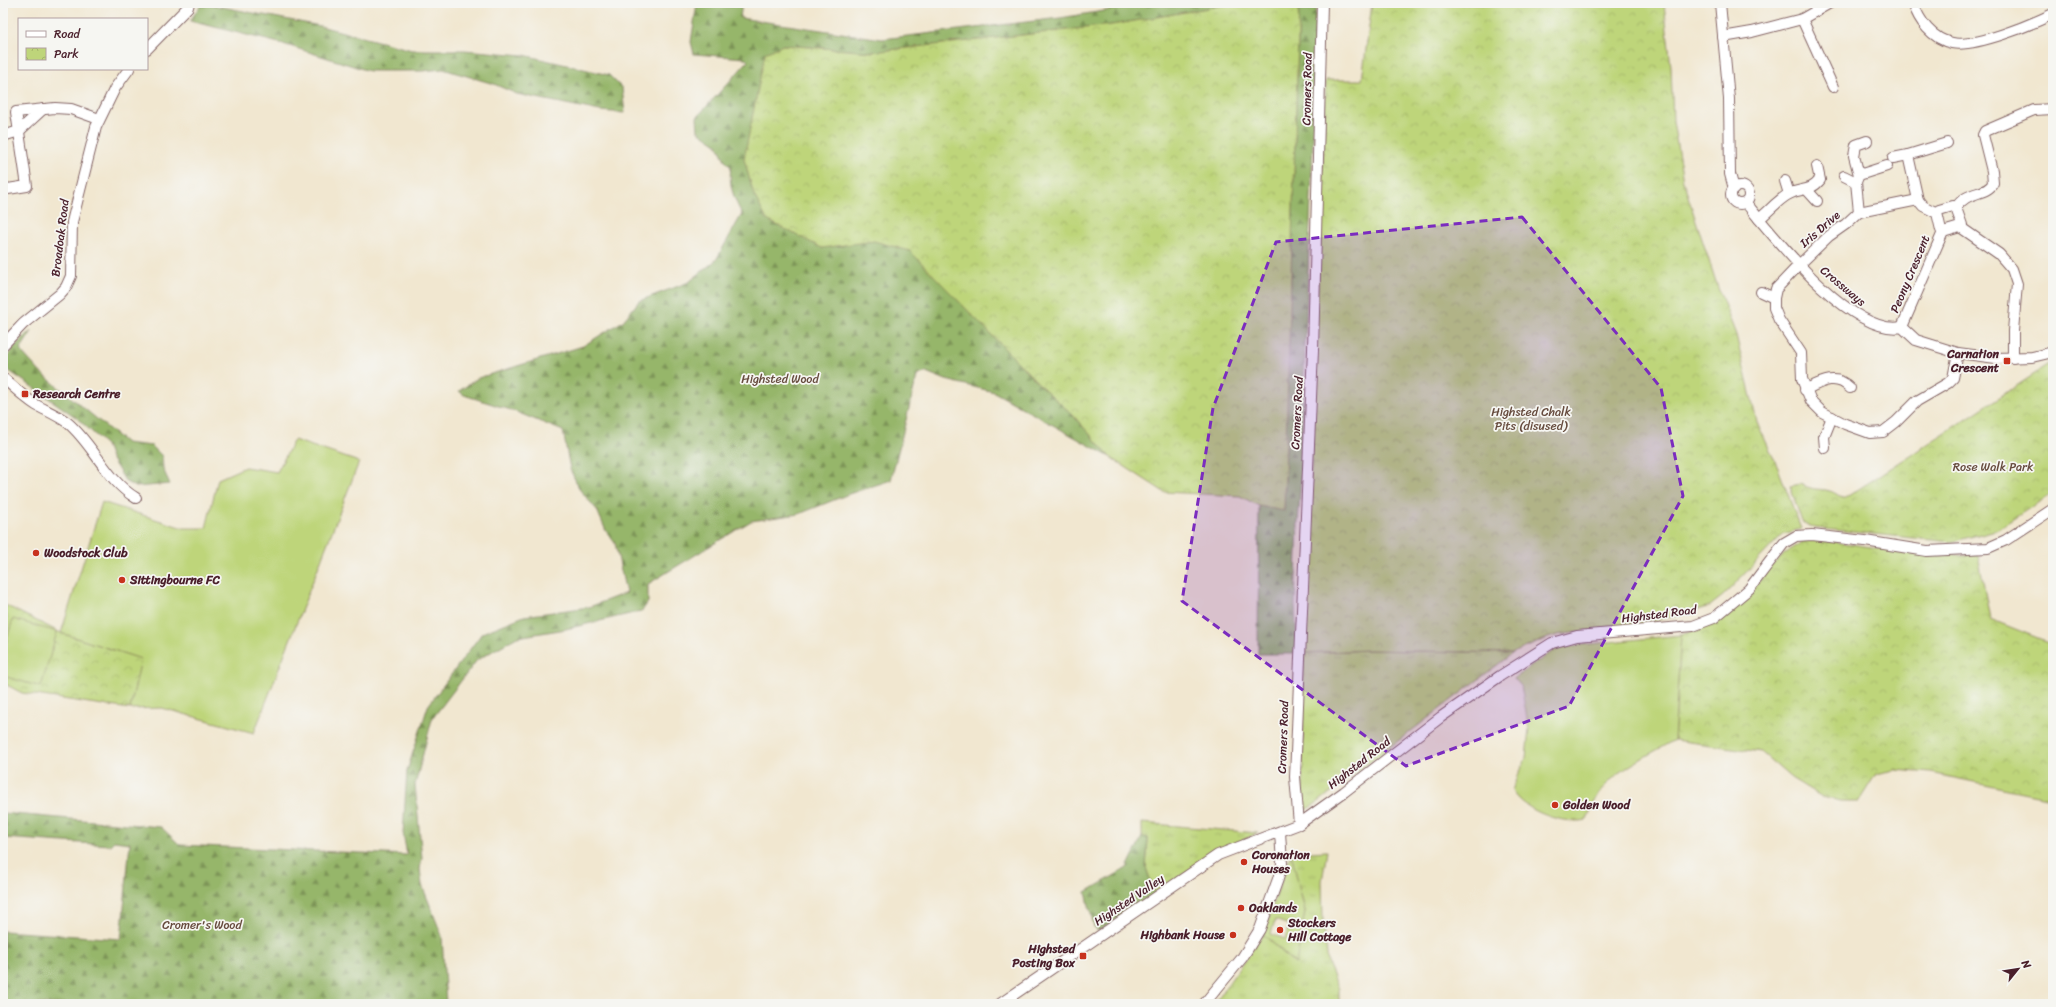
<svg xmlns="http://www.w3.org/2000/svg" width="2056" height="1007" font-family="Sriracha,sans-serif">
	<defs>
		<pattern id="grass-tufts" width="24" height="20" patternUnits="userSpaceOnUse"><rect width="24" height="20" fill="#bed57a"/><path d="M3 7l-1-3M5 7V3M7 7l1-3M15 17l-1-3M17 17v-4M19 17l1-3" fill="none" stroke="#a5b66a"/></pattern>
		<pattern id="forest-firs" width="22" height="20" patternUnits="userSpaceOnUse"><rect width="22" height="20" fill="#96b66a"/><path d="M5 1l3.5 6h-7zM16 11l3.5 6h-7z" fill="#7c9357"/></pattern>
		<pattern id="park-crowns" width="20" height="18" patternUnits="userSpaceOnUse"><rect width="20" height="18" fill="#bed57a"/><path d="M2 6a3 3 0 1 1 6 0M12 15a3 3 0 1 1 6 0" fill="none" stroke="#a5b66a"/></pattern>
	</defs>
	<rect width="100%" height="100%" fill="#f6f6f2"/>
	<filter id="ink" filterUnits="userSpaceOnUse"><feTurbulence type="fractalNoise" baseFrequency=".025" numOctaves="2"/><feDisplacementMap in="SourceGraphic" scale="8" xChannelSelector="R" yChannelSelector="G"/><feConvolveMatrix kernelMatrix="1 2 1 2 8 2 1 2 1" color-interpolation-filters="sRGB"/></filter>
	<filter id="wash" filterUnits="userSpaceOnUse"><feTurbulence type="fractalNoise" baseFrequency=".012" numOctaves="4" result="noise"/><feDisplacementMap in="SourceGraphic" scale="16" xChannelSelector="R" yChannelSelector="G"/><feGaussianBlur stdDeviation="0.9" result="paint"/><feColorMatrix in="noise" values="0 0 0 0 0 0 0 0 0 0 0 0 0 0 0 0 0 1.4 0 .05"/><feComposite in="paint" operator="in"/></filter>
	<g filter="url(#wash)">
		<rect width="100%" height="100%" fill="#f1e7d0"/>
		<!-- grass -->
		<g fill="url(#grass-tufts)" stroke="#847a52">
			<path d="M1369,650L1513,653L1317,803L1302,812L1304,653Z"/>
			<path d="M1142,823L1258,833L1217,852L1155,894L1146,868L1148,838L1142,837Z"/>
			<path d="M1327,851L1322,881L1323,921L1328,963L1339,989V1004H1214L1263,934L1295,964L1305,911L1291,853Z"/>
		</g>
		<!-- forest -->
		<g fill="url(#forest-firs)" stroke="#706a4a">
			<path d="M202,3L320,26L412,50H464L524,55L609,75L622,88L625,113L600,111L517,94L494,84L443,69L422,71H369L283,44L190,21Z"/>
			<path d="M697,3H742L740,18L882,39L1060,18L1153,3H1236L1112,25L872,52L783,45L822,248L879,240L911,251L1043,388L1071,413L1110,457L994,392L946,380L926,372L917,376L891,480L849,494L799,514L751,521L648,584V602L642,611L566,629L517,637L477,660L432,719L415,785L422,858L420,869L422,885L442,936L446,1004H3V931L121,939L130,843L114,841L110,845L3,838V813L161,827L180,845L407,855L403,833L407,771L428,706L482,633L524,616L589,607L626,593L615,543L606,531L597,510L580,490L570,469L563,431L514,411L464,395L459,391L478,378L583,346L623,321L639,301L689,282L716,260L742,214C734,199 728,184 731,167L726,162L717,144L698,131L697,117L748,61L745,58L694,54L691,42Z"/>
			<path d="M1299,3H1316C1315,162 1304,321 1301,480L1298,523L1295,605L1297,651L1293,654H1258L1259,506L1284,510Z"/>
			<path d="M32,331L20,350L40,372L126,443L152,446L162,456L163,469L170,484L136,487L126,482L111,458L106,445L90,430L77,418L8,370L4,365C10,349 19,341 32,331Z"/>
			<path d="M1142,837L1148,838L1146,868L1155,894L1098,931L1094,927L1086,892L1127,868Z"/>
		</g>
		<!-- park -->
		<g fill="url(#park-crowns)" stroke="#847a52">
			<path d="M1236,3H1299L1284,511L1259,506L1240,496L1164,492L1110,457L1071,413L1043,388L910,251L874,241L822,248L767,220L754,195L744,159L765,53L783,45L872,52L1112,25Z"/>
			<path d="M1372,3H1664L1671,67L1673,121L1683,181L1718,288L1736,335L1757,422L1778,468L1801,529L1783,534L1724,595L1710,606L1685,614L1640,624L1557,635L1548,638L1513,653L1369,650L1304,653L1326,80H1362Z"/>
			<path d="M2053,362V493L1996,530L1951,542L1815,528L1802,522L1790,486L1801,484C1818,494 1825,484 1842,498H1845Z"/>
			<path d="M1809,538L1926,555H1978L1990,619L2053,644V784L2051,798L1931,773L1895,770L1876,774L1859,801H1841L1822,797L1791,778L1761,752L1674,740L1681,635L1719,621L1746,599L1769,568L1789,550Z"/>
			<path d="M3,604L61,633L142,659L130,709L22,693L3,683Z"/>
		</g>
		<!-- garden -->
		<g fill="#bed57a" stroke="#847a52" fill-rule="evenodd">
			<path d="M294,440L359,462L254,733L162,708L130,709L141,659L61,633L102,502L183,528H206L218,479L245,467L277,472Z"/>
			<path d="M13,619L57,632L41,687L3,676V652Z"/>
			<path d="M1681,635L1674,740C1651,754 1622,767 1604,787C1596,797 1592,808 1587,820C1563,825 1525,812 1512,790L1526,758L1529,729L1521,686L1514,678L1559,647Z"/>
			<path d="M1291,853L1305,911L1296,964L1263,934ZM1275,920L1289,925L1285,939L1271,934Z"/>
		</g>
	</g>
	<g filter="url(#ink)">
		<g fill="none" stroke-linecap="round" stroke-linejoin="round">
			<defs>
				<g id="minor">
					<path d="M1720,3L1729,99L1730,174L1734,189"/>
					<path d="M1913,3C1919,21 1932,39 1952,43C1975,48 2032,24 2053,14"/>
					<path d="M1802,19L1833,87"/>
					<path d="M1723,37L1752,32L1802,19L1830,3"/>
					<path d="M147,49L188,7L189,3"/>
					<path d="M3,136L19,131L43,109"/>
					<path d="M1893,158L1908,155"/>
					<path d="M1859,175L1854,156L1856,145L1867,141"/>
					<path d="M1844,176L1856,182"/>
					<path d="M1785,181L1789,194"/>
					<circle cx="1740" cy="195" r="9"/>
					<path d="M3,186L8,189L27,186L16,112L55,108L71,109L99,119"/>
					<path d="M1807,190L1817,201"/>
					<path d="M1746,203C1775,238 1852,337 1902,327L1916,340L1958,353L1996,358L2032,357L2053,352"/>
					<path d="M1956,208C1966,190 1987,196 1993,183L1992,171L1983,135L1985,131L2034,110L2053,109"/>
					<path d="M1859,212L1846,224L1829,236L1799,265L1776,289L1774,298V308L1779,320L1801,353L1802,379L1811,401L1822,412L1845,424L1870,433L1883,432L1896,422L1917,401L1948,383L1953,378L1958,353"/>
					<path d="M1859,212L1856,182L1859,175L1887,166"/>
					<path d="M1859,212L1918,200"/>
					<path d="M1937,213L1939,210L1953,206L1956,208L1962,225L1960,227"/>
					<path d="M1759,219C1768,212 1779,199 1789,194C1802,187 1809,193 1820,180L1817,166"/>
					<path d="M1943,232L1960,227L1999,254L2012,269L2017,284L2013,331V358"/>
					<path d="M1943,232L1941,230L1937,213L1923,206L1918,200L1908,155L1947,143"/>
					<path d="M1761,292L1774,298"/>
					<path d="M1902,327L1943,232"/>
					<path d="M3,345L23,324L60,294L66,287L71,276L72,222L96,127L115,88L129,69"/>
					<path d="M3,378C14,387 25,398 36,405C47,411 59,416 68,423C94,445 106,480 136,498"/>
					<path d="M1805,390C1821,382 1836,373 1850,388"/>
					<path d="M1825,448L1824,437L1832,417"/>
					<path d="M1299,824L1295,777L1313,350L1322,3"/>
					<path d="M1000,1004L1218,855L1299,824L1344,792L1441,717L1500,676L1552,643L1577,636L1693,626L1714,618L1749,589L1784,543L1796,536L1812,535L1865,541L1927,551L1988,548L2006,540L2053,509"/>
					<path d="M1204,1004L1242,958L1260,929L1278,879L1282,864L1280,832"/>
				</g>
			</defs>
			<!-- minor casing -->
			<use href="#minor" stroke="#846565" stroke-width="12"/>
			<!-- minor -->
			<use href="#minor" stroke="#fff" stroke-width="10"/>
		</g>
	</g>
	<!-- marked area -->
	<path fill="#7b2cbf" fill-opacity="0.2" stroke="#7b2cbf" stroke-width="3" stroke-dasharray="8 5" stroke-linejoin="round" d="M1522,217L1661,388L1683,496L1569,706L1406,766L1182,601L1213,408L1276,242Z"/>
	<!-- markers -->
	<g fill="#c8321e" stroke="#f6f6f2" stroke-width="1.5">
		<rect x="2003" y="357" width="8" height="8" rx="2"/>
		<rect x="21" y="390" width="8" height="8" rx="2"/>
		<circle cx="36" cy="553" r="4"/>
		<circle cx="122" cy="580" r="4"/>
		<circle cx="1555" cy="805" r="4"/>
		<circle cx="1244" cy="862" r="4"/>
		<circle cx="1241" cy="908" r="4"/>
		<circle cx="1280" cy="930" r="4"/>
		<circle cx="1233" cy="935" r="4"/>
		<rect x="1079" y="952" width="8" height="8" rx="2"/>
	</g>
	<g text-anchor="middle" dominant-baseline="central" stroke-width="3.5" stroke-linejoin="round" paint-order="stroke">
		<!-- street labels -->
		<g font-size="12" fill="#4a1f2b" stroke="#f6f6f2">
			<text transform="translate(1307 89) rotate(-89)">Cromers Road</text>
			<text transform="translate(1820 229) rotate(-41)">Iris Drive</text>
			<text transform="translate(60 238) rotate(-83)">Broadoak Road</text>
			<text transform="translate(1910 274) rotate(-67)">Peony Crescent</text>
			<text transform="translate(1843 286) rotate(40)">Crossways</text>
			<text transform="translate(1297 413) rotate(-87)">Cromers Road</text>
			<text transform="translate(1659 614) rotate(-7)">Highsted Road</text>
			<text transform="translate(1283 737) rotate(-88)">Cromers Road</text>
			<text transform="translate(1359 763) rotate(-38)">Highsted Road</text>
			<text transform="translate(1129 900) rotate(-34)">Highsted Valley</text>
		</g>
		<!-- poi labels -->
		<g font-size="12" font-weight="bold" fill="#4a1f2b" stroke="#f6f6f2" text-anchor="start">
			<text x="1999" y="354" text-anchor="end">Carnation<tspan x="1999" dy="14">Crescent</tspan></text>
			<text x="33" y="394">Research Centre</text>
			<text x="44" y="553">Woodstock Club</text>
			<text x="130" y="580">Sittingbourne FC</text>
			<text x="1563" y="805">Golden Wood</text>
			<text x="1252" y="855">Coronation<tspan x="1252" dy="14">Houses</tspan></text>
			<text x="1249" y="908">Oaklands</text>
			<text x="1288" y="923">Stockers<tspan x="1288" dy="14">Hill Cottage</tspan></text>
			<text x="1225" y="935" text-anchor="end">Highbank House</text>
			<text x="1075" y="949" text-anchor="end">Highsted<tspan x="1075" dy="14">Posting Box</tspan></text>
		</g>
		<!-- park labels -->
		<g font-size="12" fill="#674c3f" stroke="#f6f6f2">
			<text x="780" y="379">Highsted Wood</text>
			<text x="1531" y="412">Highsted Chalk<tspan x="1531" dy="14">Pits (disused)</tspan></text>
			<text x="1993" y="467">Rose Walk Park</text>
			<text x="202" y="925">Cromer's Wood</text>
		</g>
	</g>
	<!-- margin -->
	<rect width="2056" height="1007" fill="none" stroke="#f6f6f2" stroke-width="16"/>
	<!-- legend -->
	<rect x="18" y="18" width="130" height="52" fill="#f6f6f2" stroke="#b1a0a2"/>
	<rect x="26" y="31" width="20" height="6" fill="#ffffff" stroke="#b1a0a2"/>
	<text x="54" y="38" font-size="12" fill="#4a1f2b">Road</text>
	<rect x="26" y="48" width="20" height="12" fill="url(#park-crowns)" stroke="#b1a0a2"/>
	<text x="54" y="58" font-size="12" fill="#4a1f2b">Park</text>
	<!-- north arrow -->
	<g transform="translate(2018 969) rotate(60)" stroke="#f6f6f2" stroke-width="3" paint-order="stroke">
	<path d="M0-3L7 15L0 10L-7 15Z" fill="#4a1f2b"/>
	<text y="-6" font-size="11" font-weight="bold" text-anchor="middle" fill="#4a1f2b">N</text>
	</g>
</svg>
